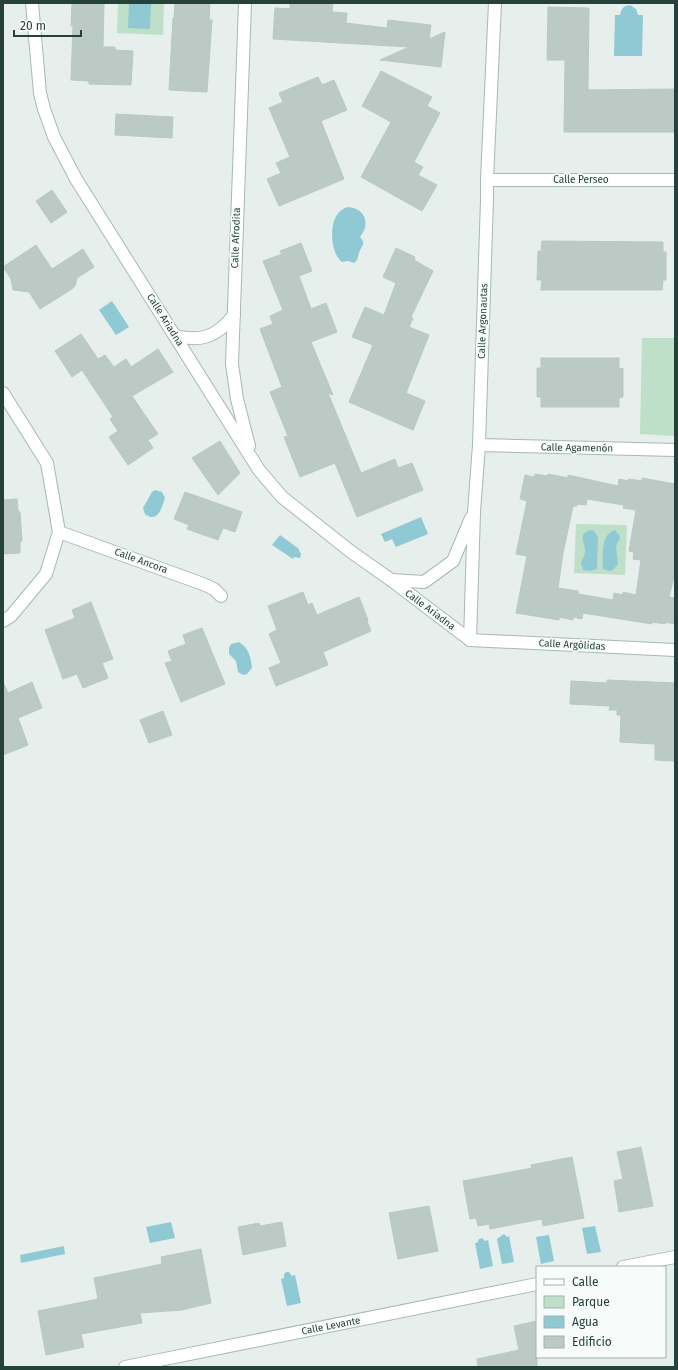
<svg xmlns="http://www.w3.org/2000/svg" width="678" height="1370" font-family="'Fira Sans',sans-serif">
	<rect width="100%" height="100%" fill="#e6efeb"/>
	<!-- green -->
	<g fill="#bfe0c8">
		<path d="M118,3H164L163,35L117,33Z"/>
		<path d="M642,338H675V436L640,434Z"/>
		<path d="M576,524L627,525L625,575L574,573Z"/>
	</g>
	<!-- water -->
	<g fill="#8ec9d4">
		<path d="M129,3H151L150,29L128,28Z"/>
		<path d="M630,5L636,9L638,15H643L642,56H614L615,15H620C622,8 623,6 630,5Z"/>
		<path d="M347,207C365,208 371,223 360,237C367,245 361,245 359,253C358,255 358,258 357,260L354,263L348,261L342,262C331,254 329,226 337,215C339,211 343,209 347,207Z"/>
		<path d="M112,301L129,327L116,335L99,310Z"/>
		<path d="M155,490L162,492L165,498C162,507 158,524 145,514L143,508L152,492Z"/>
		<path d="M421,517L428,534L396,547L392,539L385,542L381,534Z"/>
		<path d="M591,530L594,531L598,537L597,569L590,571L583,570L581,563C582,559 586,554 585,550C585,541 577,534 591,530Z"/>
		<path d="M615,530L619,535L620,538L616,546L618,564L613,570L609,571L603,569C603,557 600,534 615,530Z"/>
		<path d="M280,535L299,549V550L301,554L300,558L294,557L293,559L272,545Z"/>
		<path d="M239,642C249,648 251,658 252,668L247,674L243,675L238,672L236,661L229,654V648L231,644Z"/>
		<path d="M171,1222L175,1238L150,1243L146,1227Z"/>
		<path d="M595,1226L601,1252L587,1254L582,1228Z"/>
		<path d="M504,1234L507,1237L509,1236L514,1262L502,1264L497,1239Z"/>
		<path d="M549,1235L554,1261L541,1264L536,1237Z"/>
		<path d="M482,1238L485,1241L488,1240L493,1266L480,1269L475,1243H477L479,1239Z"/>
		<path d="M64,1246L65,1254L21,1263L20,1255Z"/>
		<path d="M286,1272H289L292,1276L295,1275L301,1303L287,1306L281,1279L284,1278V1274Z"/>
	</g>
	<!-- building -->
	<g fill="#bbcac4" stroke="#b8c9c2" fill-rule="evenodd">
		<path d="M72,3H104L103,47H115V50L133,51L131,85L89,84V81L71,80L73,26H71Z"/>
		<path d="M175,3H210L209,20H212L207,92L169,90L173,18H174Z"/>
		<path d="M290,3H333L332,12L347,13L346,23L387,28L388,20L431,25L429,39L445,32L441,67L380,60L409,47L273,39L275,8L290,9Z"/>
		<path d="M548,7L589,8L588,90L675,89V132H564L565,60H547Z"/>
		<path d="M381,71L432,97L427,106L440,113L414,162L423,167L418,175L437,185L422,211L361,177L391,122L362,106Z"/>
		<path d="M318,77L322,85L334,80L347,110L321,121L344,179L279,206L267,179L281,173L276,163L290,157L269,108L283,102L279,93Z"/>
		<path d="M116,114L173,117L172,138L115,135Z"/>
		<path d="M52,190L67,212L51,223L36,201Z"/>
		<path d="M542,241L663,242V252H666V280H663L662,290H541L542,280H537L538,251H541Z"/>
		<path d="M301,243L312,271L299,276L311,309L326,303L337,332L311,342L333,395L328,393L361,473L395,459L398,468L412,463L423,490L357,517L335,463L300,477L284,437L288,436L270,392L282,387L260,329L273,324L270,316L283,310L263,261L282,254L280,251Z"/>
		<path d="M36,245L52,269L83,249L94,267L77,278L75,286L72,289L40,309L29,292L13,290L11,279L3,267Z"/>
		<path d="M396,248L415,257L414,260L433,271L411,317L413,318L409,327L429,335L406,393L425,401L413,430L349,402L373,345L352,337L365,307L384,315L396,283L383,277Z"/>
		<path d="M81,334L98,359L105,355L114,367L126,359L131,367L158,349L173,372L132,396L158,434L148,440L153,448L128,465L109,437L118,431L110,419L113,417L82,370L72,377L55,351Z"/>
		<path d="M541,358H619V369L623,368V397L619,398V407H541V397H537V368H541Z"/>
		<path d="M220,441L240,473L218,495L192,458Z"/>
		<path d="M535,474L547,476L548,474L568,478V475L618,486L619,479L628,481L629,479L642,481V478L675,484V573L669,597L675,598V624L665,622V624L652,622V624L583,613L582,619L573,617V620L559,617V620L516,613L527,556L516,554L527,501L520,499L525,475L534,477ZM587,499L624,505L623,508L636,510L629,551L634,552L633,559L641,560L636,595L623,592V595L614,593L613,600L578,594V591L558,588L563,553L573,506H577V504L586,505Z"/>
		<path d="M185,492L242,512L235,532L223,528L218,540L187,529L189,525L174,519Z"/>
		<path d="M17,499L18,511L20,512L22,541L20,542V553L3,554V500Z"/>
		<path d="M303,592L308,605L312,603L317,615L359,597L368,620L367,621L371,631L323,652L328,665L276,686L269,668L281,663L269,634L277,630L268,606Z"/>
		<path d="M91,602L113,659L102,663L108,678L83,688L77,674L63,679L45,630L75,618L72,610Z"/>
		<path d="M202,628L225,684L181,702L165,663L172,661L168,651L186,644L183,635Z"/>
		<path d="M607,680L675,683V761L655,760V744L620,742L621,715H617V710H609L610,706L570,704L571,681L607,683Z"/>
		<path d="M32,682L42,708L18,718L28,745L3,755V685L4,684L8,693Z"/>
		<path d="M163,711L172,735L149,743L140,720Z"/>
		<path d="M641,1147L653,1206L619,1212L614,1181L623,1179L617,1152Z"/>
		<path d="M572,1157L584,1218L543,1226L542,1219L490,1229L489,1224L478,1226L476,1218L470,1219L463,1181L532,1168L531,1165Z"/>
		<path d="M429,1206L438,1251L398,1259L389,1213Z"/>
		<path d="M282,1222L286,1246L243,1255L238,1227L259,1223L260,1226Z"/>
		<path d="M201,1249L211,1303L182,1310L140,1313L142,1323L81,1334L84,1347L46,1355L38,1311L98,1299L94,1278L162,1264L161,1257Z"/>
		<path d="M537,1321V1367H478L477,1359L519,1350L514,1326Z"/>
	</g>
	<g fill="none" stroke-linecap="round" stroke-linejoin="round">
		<defs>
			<g id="minor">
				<path d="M32,3L40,93L44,109L54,137L76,179L259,470L282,497L350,551L391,580L470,640"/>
				<path d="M245,3L232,364L237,399L249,446"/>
				<path d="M487,180H675"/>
				<path d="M175,336C201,342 217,337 234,315"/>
				<path d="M3,393L47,463L59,532L46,574L11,616L3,621"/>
				<path d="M479,445L675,450"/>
				<path d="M59,532L203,584L214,589L221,596"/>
				<path d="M391,580L424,582L453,561L471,518"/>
				<path d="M470,640L474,512L479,445L487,200V180L495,3"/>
				<path d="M470,640L675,650"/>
				<path d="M623,1267L675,1257"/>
				<path d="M125,1367L537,1284"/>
			</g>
		</defs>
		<!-- minor casing -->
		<use href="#minor" stroke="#a8b8b2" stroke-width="14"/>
		<!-- minor -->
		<use href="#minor" stroke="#fff" stroke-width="12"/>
	</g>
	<g text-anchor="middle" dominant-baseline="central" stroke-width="3.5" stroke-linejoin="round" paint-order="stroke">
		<!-- street labels -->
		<g font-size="10" fill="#24423a" stroke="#f7fbf9">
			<text x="581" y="180">Calle Perseo</text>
			<text transform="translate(236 238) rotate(-88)">Calle Afrodita</text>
			<text transform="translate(165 320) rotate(58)">Calle Ariadna</text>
			<text transform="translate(483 321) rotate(-88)">Calle Argonautas</text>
			<text transform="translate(577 448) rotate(1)">Calle Agamenón</text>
			<text transform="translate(141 561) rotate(20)">Calle Ancora</text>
			<text transform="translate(430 610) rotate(37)">Calle Ariadna</text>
			<text transform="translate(572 645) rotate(3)">Calle Argólidas</text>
			<text transform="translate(331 1326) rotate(-11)">Calle Levante</text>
		</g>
	</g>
	<!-- border -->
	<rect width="678" height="1370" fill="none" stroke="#24423a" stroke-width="8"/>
	<!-- legend -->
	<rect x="536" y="1266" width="130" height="92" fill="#f7fbf9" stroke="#a3b1ad"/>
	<rect x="544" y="1279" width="20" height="6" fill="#ffffff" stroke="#a3b1ad"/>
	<text x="572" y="1286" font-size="12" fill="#24423a">Calle</text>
	<rect x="544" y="1296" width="20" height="12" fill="#bfe0c8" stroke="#a3b1ad"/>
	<text x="572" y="1306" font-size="12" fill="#24423a">Parque</text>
	<rect x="544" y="1316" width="20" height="12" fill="#8ec9d4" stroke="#a3b1ad"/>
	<text x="572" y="1326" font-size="12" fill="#24423a">Agua</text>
	<rect x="544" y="1336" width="20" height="12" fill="#bbcac4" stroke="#a3b1ad"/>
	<text x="572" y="1346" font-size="12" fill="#24423a">Edificio</text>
	<!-- scale -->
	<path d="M14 30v6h67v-6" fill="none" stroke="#24423a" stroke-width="2"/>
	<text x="20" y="30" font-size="12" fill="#24423a" stroke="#f7fbf9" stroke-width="3" paint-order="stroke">20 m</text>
</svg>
